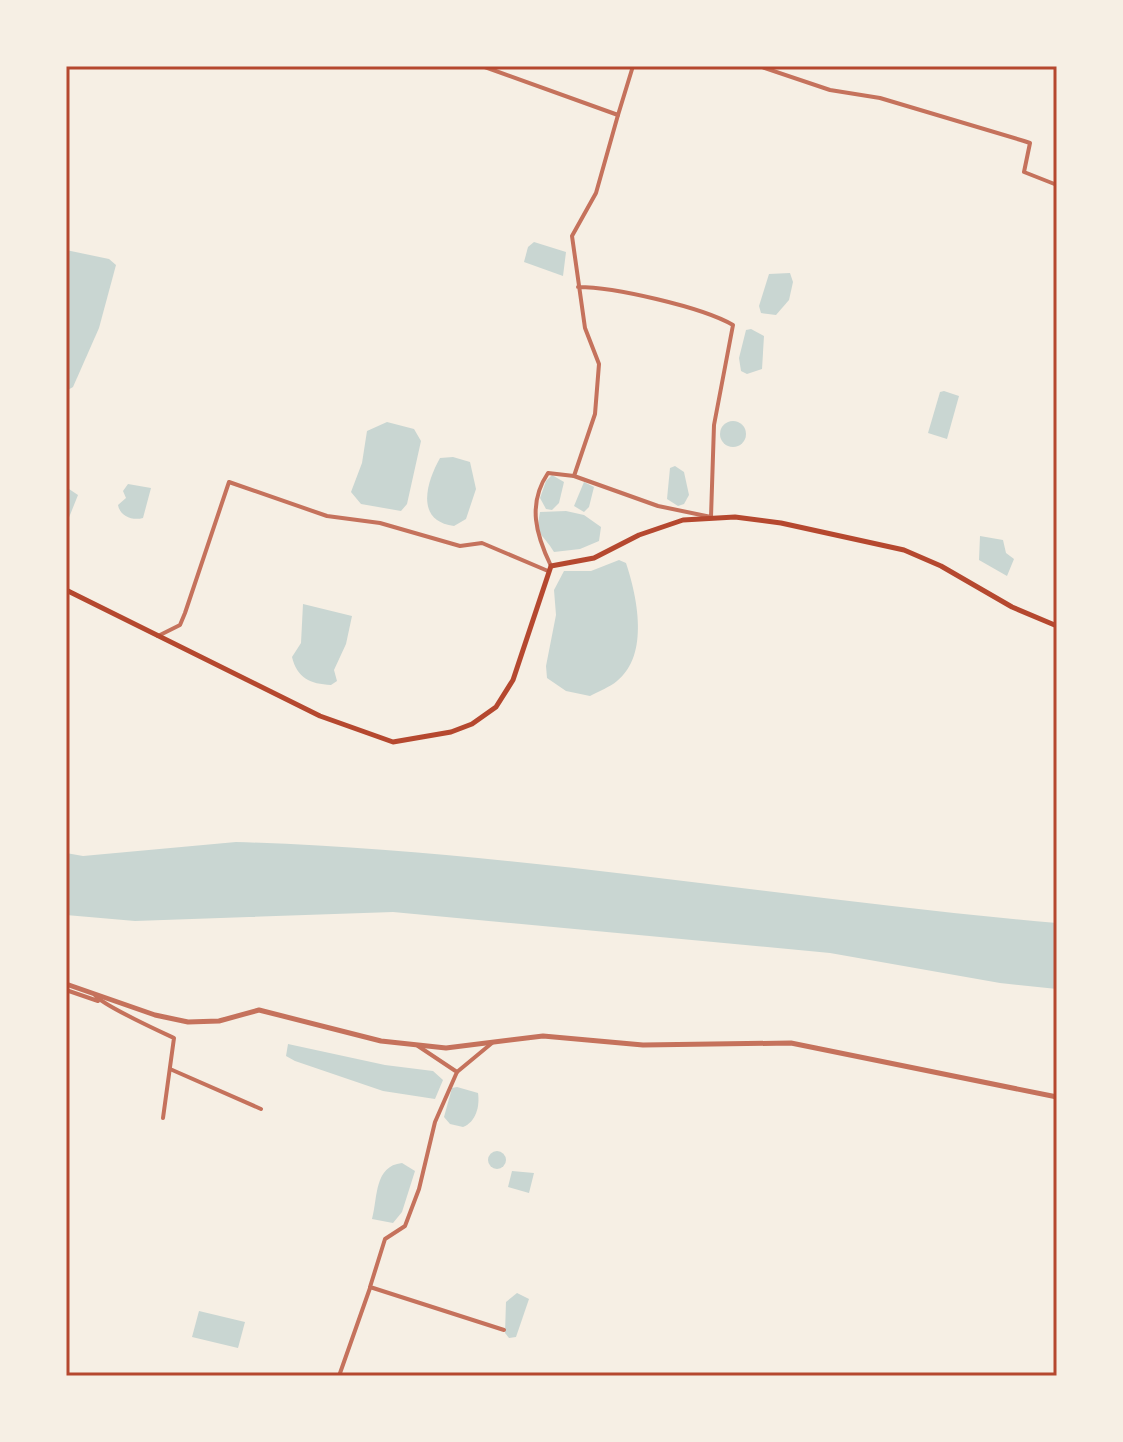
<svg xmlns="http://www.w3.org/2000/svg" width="1123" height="1442" font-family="'Varela Round',sans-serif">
	<rect width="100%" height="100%" fill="#f6efe4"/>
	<!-- water -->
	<g fill="#c9d6d2">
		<path d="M534,242L566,252L563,276L524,262L528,247Z"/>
		<path d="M66,250L109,259L116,265L99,328L73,387L66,391Z"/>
		<path d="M790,273L793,282L789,300L776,315L761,313L759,306L769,274Z"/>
		<path d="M751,329L764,336L762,369L747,374L741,371L739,358L746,330Z"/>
		<path d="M944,391L959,396L947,439L928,433L940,392Z"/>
		<circle cx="733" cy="434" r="13"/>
		<path d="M387,422L414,429L421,441L407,504L401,511L361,504L351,492L362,463L367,431Z"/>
		<path d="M453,457L470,462L476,489L466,519L454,526C415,521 426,483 440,458Z"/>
		<path d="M675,466L684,472L689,495L684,504L678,506L667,499L670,468Z"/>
		<path d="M552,475L564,482L559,503L552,510L546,509L540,498L546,481Z"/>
		<path d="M584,482L594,487L589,507L584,512L574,506Z"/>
		<path d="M128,484L151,488L143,518C132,521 120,516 118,505L126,498L123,491Z"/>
		<path d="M66,487L78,495L66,525Z"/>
		<path d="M566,511L584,515L601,527L599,541L580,549L554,552C543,533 535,537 540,512Z"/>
		<path d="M980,536L1003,540L1006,553L1014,559L1007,576L979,560Z"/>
		<path d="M619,560L626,563C637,596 650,655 617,681C610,687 599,691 590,696L566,691L547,678L546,666L556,615L554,590L564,571H591Z"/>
		<path d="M303,604L352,616L346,644L334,670L337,681L331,685C310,684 297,678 292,657L301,643Z"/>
		<path d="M236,842C512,850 783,899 1057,923V989L1000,983L830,953L393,912L135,921L66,915V853L83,856Z"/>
		<path d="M288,1044L385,1065L433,1071L443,1080L435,1099L383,1091L295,1061L286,1056Z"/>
		<path d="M457,1087L478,1093C480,1106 476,1122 463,1127L450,1124L444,1117L452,1088Z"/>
		<circle cx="497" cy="1160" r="9"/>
		<path d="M402,1163L415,1171L402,1212L393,1223L372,1219C378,1197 374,1166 402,1163Z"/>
		<path d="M512,1171L534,1173L529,1193L508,1187Z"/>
		<path d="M517,1293L529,1299L516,1337L509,1338L505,1333L506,1302Z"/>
		<path d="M199,1311L245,1322L238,1348L192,1337Z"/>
	</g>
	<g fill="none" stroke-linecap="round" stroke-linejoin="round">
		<!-- minor -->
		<g stroke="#c5725c" stroke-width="4">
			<path d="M482,66L618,115L633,66"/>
			<path d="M759,66L830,90L880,98L1024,141L1030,143L1024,172L1057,185"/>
			<path d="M578,287C614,287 702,307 733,325L714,425L711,517L658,506L574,476L595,414L599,364L585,328L572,236L596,193L618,115"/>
			<path d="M551,566C536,535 527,504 548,473L574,476"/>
			<path d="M158,636L180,625L185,613L229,482L327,516L380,523L460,546L482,543L548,571"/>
			<path d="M66,990L98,1001"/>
			<path d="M95,995C102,1005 159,1031 174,1038L163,1118"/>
			<path d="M418,1046L457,1072L435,1122L419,1189L405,1226L385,1239L370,1287L504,1330"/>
			<path d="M170,1069L261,1109"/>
			<path d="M457,1072L492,1043"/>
			<path d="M339,1376L370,1288"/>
		</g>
		<!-- tertiary -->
		<path stroke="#c5725c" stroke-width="5" d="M66,984L155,1015L188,1022L219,1021L259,1010L381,1041L446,1048L543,1036L643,1045L791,1043L1057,1097"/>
		<!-- secondary -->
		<path stroke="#b5482f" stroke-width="5" d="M66,590L320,716L393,742L451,732L472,724L496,707L513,680L551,566L594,558L639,535L683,520L735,517L781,523L904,550L941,566L1012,607L1057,626"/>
	</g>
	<!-- border -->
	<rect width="1123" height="1442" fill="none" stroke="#f6efe4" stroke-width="136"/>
	<rect x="68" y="68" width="987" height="1306" fill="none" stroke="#b5482f" stroke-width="3"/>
</svg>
